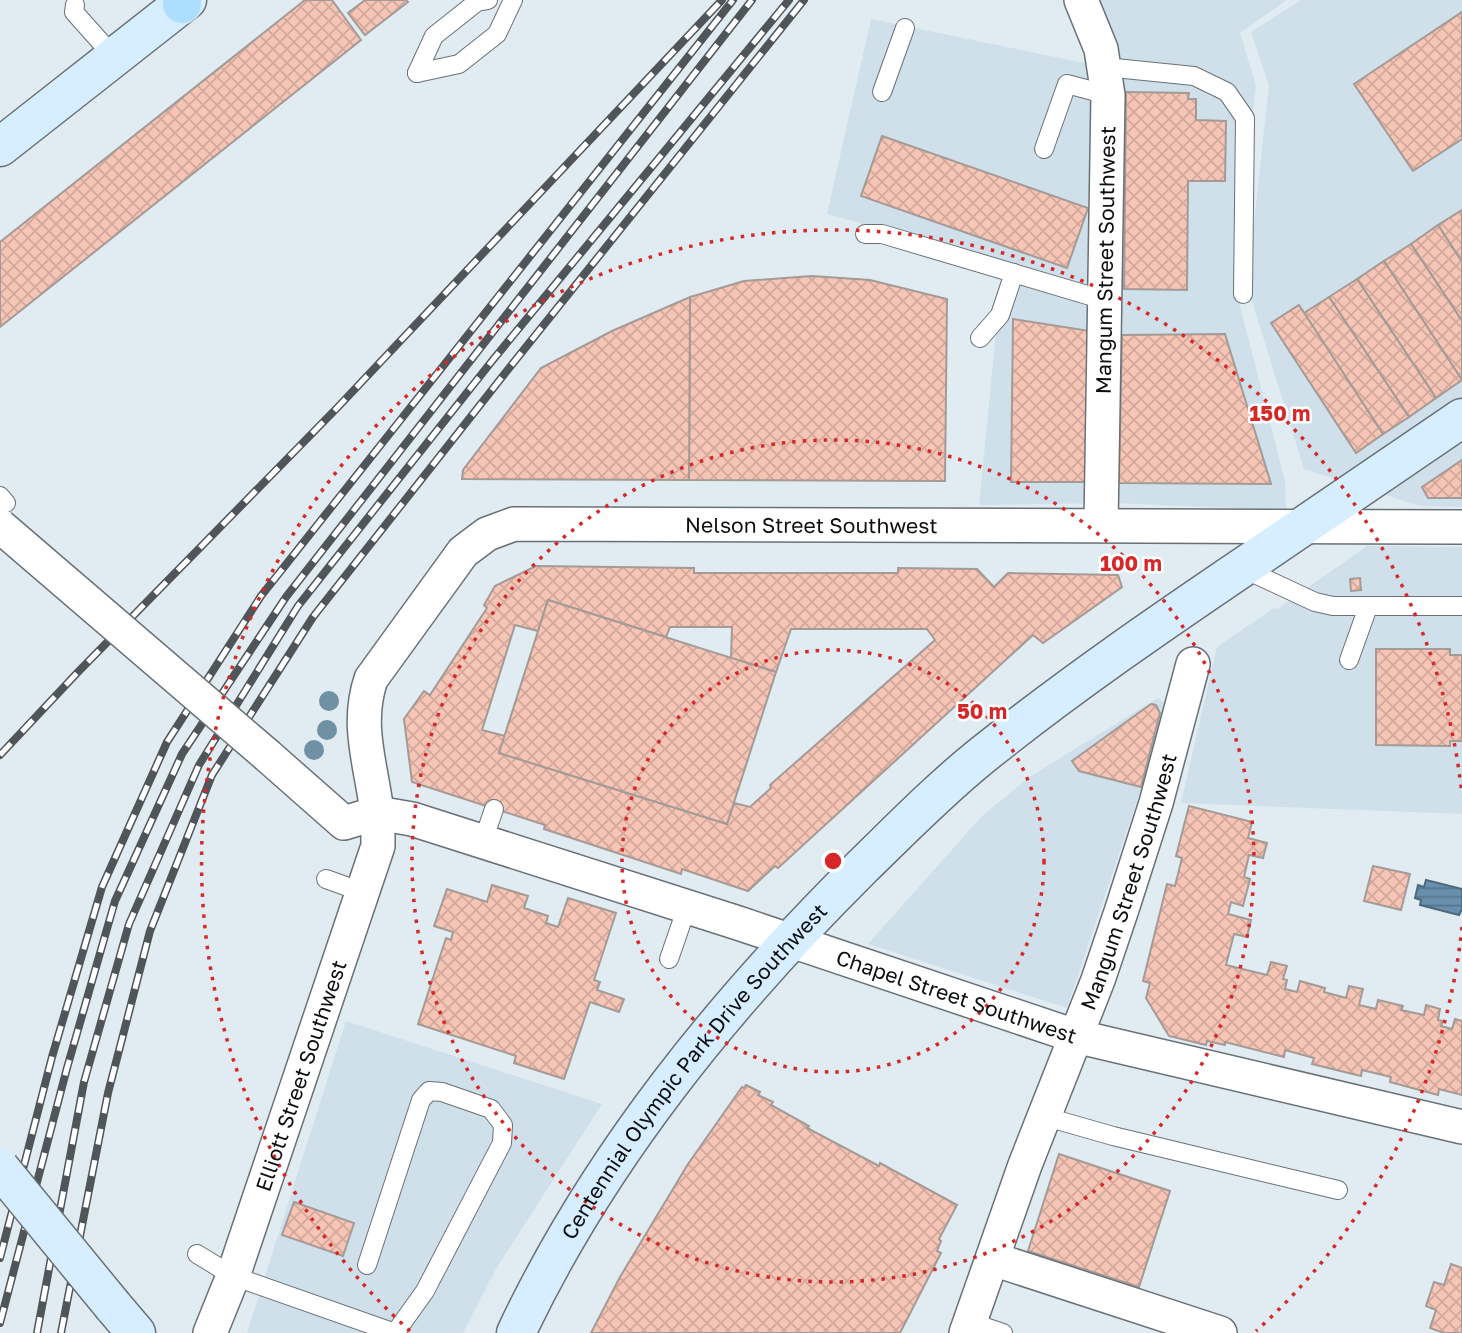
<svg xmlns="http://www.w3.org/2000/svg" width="1462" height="1333" font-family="'Golos Text',sans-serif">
	<defs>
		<pattern id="water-rules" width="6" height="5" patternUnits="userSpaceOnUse" patternTransform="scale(1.75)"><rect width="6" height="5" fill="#6890ac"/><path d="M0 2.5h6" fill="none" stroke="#54748b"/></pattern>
		<pattern id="building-cross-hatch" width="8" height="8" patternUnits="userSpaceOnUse" patternTransform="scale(1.75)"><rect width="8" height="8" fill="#f6c5b5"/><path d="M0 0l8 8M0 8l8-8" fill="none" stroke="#d2a89b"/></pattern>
	</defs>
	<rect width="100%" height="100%" fill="#e1ebf2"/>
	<!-- built -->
	<g fill="#cfe0eb">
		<path d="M1085,0H1287L1240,33L1256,86L1233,279L1285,481L1286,510L1113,503L979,505L1003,262L827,214L871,19L1084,63Z"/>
		<path d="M1301,0H1462V507L1420,506L1304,469L1247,285L1269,85L1251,32Z"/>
		<path d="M1367,546L1462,547V814L1181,803L1217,647L1274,608L1277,609Z"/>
		<path d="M1158,698L1169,706L1067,1008L868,944L982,816L1031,776Z"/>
		<path d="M346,1021L602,1104L496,1269L463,1333H247Z"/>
	</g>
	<!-- water -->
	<path fill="url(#water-rules)" stroke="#4c697e" stroke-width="2" d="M1426,880L1462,889V909L1459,915L1420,905L1421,900L1415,898L1418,885L1424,887Z"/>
	<!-- building -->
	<g fill="url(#building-cross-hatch)" stroke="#a49a96" stroke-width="2" fill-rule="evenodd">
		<path d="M305,0H332L361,40L0,327V242Z"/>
		<path d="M365,0H406L408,2L365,35L348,13Z"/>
		<path d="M1462,12V139L1413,171L1354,84Z"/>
		<path d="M1126,92L1189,93L1188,99H1196V120L1226,121L1225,181H1188L1187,290L1124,289Z"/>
		<path d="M882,136L1088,208L1067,268L861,196Z"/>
		<path d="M1462,210V262L1438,225Z"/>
		<path d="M1438,225L1462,262V321L1411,244Z"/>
		<path d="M1411,244L1462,321V380L1384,261Z"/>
		<path d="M1384,261L1462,380L1436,398L1357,279Z"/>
		<path d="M812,276L870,280L947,299L945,481L689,480L690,297L744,281Z"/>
		<path d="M1357,279L1436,398L1409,417L1329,297Z"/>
		<path d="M690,297L689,480L462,479L463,470L541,368L612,331Z"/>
		<path d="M1329,297L1409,417L1383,434L1304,313Z"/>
		<path d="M1299,305L1383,434L1356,453L1271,323Z"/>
		<path d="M1013,319L1090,331L1088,482H1011Z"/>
		<path d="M1225,334L1271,484L1119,483L1122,335Z"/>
		<path d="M1462,460V498H1428L1422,487Z"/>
		<path d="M536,566L694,568V573H898V568L977,569L994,587L1008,573L1118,575L1122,587L1043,643L1033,635L778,868L775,866L748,891L682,869L681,874L544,829L545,825L412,782L404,719L424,691L430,695L487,608L484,605L495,586ZM548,600L666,637L670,627H732L731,658L776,672L791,629H927L935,640L770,785L771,788L750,807L734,803L727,824L499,753L505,736L482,730L515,625L538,631Z"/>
		<path d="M1360,578L1361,590L1351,591L1350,579Z"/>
		<path d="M548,600L776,672L727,824L499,753Z"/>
		<path d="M1376,649H1450V655H1462V741H1450V746L1376,745Z"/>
		<path d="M1151,704L1156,705L1160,713L1141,787L1079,771L1072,761Z"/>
		<path d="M1189,806L1252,822L1248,838L1267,843L1263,858L1249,855L1244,877L1250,879L1243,906L1231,902L1228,914L1251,920L1247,937L1234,934L1226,965L1267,975L1271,962L1287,966L1283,979L1287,980L1285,989L1297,992L1300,981L1325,988L1324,992L1346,998L1349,986L1363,989L1359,1005L1376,1009L1378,1000L1403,1006L1401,1010L1424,1015L1426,1005L1440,1009L1438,1020L1443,1021L1441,1026L1452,1029L1455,1019L1462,1021V1095L1439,1089L1438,1095L1390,1082L1391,1077L1362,1070L1361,1076L1312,1064L1314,1058L1285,1050L1284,1057L1225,1042V1045L1207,1041L1206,1045L1169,1036L1146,998L1150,983L1143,981L1167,884L1175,886L1182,858L1176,856Z"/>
		<path d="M1373,866L1410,874L1401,910L1364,901Z"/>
		<path d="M492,885L528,896L524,908L548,916L546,923L558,927L568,898L616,913L594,980L600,982L597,990L624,999L619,1012L590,1002L564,1079L514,1063L516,1056L418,1024L446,938L451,940L453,932L434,926L447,889L487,902Z"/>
		<path d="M746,1085L760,1092L758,1095L773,1102L771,1105L809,1126L807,1128L879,1166L880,1163L957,1205L939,1239L941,1241L937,1251L941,1253L900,1333H591L620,1277L688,1164L742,1087L744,1088Z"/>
		<path d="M1059,1154L1170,1191L1139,1287L1028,1251Z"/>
		<path d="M294,1202L354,1223L343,1256L282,1235Z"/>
		<path d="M1451,1264L1462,1268V1333H1444L1430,1328L1436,1310L1426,1306L1434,1282L1444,1285Z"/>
	</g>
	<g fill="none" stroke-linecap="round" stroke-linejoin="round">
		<defs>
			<g id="lane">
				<path d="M75,5L74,12L114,57"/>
				<path d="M1105,67L1194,76L1227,92L1245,118L1243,294"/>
				<path d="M417,73L459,64L497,34L513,0"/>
				<path d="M417,73L434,36L477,2L488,0"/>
				<path d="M882,92L905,28"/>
				<path d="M1044,149L1067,84L1108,95"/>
				<path d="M865,234H882L1104,300"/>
				<path d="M980,338L1000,315L1014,273"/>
				<path d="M0,496L6,503"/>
				<path d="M1242,568L1315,602L1333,606H1462"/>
				<path d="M1349,660L1368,607"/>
				<path d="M483,841L494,809"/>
				<path d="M326,879L362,892"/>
				<path d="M669,959L687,907"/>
				<path d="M1043,1116L1113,1136L1338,1190"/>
				<path d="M197,1254L233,1276L395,1333"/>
				<path d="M367,1265L421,1100L429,1091L442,1092L491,1109L503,1125L502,1143L425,1291L395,1333"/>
				<path d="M970,1322L1003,1333"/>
			</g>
			<g id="street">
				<path d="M1081,0L1101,49L1108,95L1101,525"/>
				<path id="s1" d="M268,756L344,823L377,813L412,819L738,923L1075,1036L1462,1127"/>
				<path d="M993,1259L1220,1333"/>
				<path id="s2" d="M210,1333L233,1276L378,846C378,835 378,824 377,813C372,767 355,726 371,679L463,552L487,534L514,524L1462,527"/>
				<path id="s3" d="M966,1333L1025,1165L1098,980L1122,909L1156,803L1193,664"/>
			</g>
			<g id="secondary">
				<path d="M0,147L187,0"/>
				<path d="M113,1306L136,1333"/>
				<path id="s4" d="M516,1333C599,1157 725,1003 862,867C900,830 938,791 980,757C1067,687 1159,624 1252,561C1322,514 1392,465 1462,418"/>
			</g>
			<path id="primary" d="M182,4V0"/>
		</defs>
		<!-- lane casing -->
		<use href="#lane" stroke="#697177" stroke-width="20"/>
		<!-- street casing -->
		<use href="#street" stroke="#697177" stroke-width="36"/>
		<!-- secondary casing -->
		<use href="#secondary" stroke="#697177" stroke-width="41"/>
		<!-- primary casing -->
		<use href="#primary" stroke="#cacacb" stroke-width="41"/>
		<!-- lane -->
		<use href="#lane" stroke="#fff" stroke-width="18"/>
		<!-- street -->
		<use href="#street" stroke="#fff" stroke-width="33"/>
		<!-- secondary -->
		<use href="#secondary" stroke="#d6eeff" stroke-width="38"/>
		<!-- primary -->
		<use href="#primary" stroke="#acdeff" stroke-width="38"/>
		<defs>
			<g id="rail">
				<path d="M0,755L78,672L337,408L722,0"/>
				<path d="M0,1258L52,1057L102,887L167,742L261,596L733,0"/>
				<path d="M0,1323L67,1068L115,901L182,754L286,597L752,0"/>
				<path d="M37,1333L84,1082L129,924L199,765L298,606L492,361L789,0"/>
				<path d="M61,1333L108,1093L150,931L212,775L313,617L506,372L804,0"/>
			</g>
		</defs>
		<!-- rail casing -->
		<use href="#rail" stroke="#505559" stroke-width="8"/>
		<!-- rail -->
		<use href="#rail" stroke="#fff" stroke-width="5" stroke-dasharray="16" stroke-linecap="butt"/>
		<defs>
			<path id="street-bridge" d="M0,526L268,756"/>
			<path id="secondary-bridge" d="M0,1168L113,1306"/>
		</defs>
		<!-- street-bridge casing -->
		<use href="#street-bridge" stroke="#697177" stroke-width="36" stroke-linecap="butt"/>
		<!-- secondary-bridge casing -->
		<use href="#secondary-bridge" stroke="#697177" stroke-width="41" stroke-linecap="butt"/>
		<!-- street-bridge -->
		<use href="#street-bridge" stroke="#fff" stroke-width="33"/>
		<!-- secondary-bridge -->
		<use href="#secondary-bridge" stroke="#d6eeff" stroke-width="38"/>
	</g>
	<!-- trees -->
	<g fill="#7091a4">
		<circle cx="329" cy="701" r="10"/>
		<circle cx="327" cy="730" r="10"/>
		<circle cx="314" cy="750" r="10"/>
	</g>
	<!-- distance rings -->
	<g fill="none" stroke="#d62828" stroke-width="3.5" stroke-dasharray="3.5 7">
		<circle cx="833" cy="861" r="211"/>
		<circle cx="833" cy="861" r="421"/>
		<path d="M1462 927A632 632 0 0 1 1256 1331M410 1331A632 632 0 1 1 1462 795"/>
	</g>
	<g text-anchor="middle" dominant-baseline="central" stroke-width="5" stroke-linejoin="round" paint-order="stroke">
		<!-- street labels -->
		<g font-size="21" fill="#0c0f11" stroke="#fff">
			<text transform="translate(1105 260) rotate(-89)">Mangum Street Southwest</text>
			<text stroke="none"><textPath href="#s2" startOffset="1197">Nelson Street Southwest</textPath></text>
			<text stroke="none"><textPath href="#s3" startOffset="480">Mangum Street Southwest</textPath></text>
			<text stroke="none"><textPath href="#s1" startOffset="744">Chapel Street Southwest</textPath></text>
			<text stroke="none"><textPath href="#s4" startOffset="318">Centennial Olympic Park Drive Southwest</textPath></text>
			<text stroke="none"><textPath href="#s2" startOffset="273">Elliott Street Southwest</textPath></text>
		</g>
	</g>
	<circle cx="833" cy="861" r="10" fill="#d62828" stroke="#fff" stroke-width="3.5"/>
	<g font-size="21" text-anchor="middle" font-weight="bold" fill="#d62828" stroke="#fff" stroke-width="5" stroke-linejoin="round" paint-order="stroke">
		<text x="1280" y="421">150 m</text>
		<text x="1131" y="571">100 m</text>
		<text x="982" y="719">50 m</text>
	</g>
</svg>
